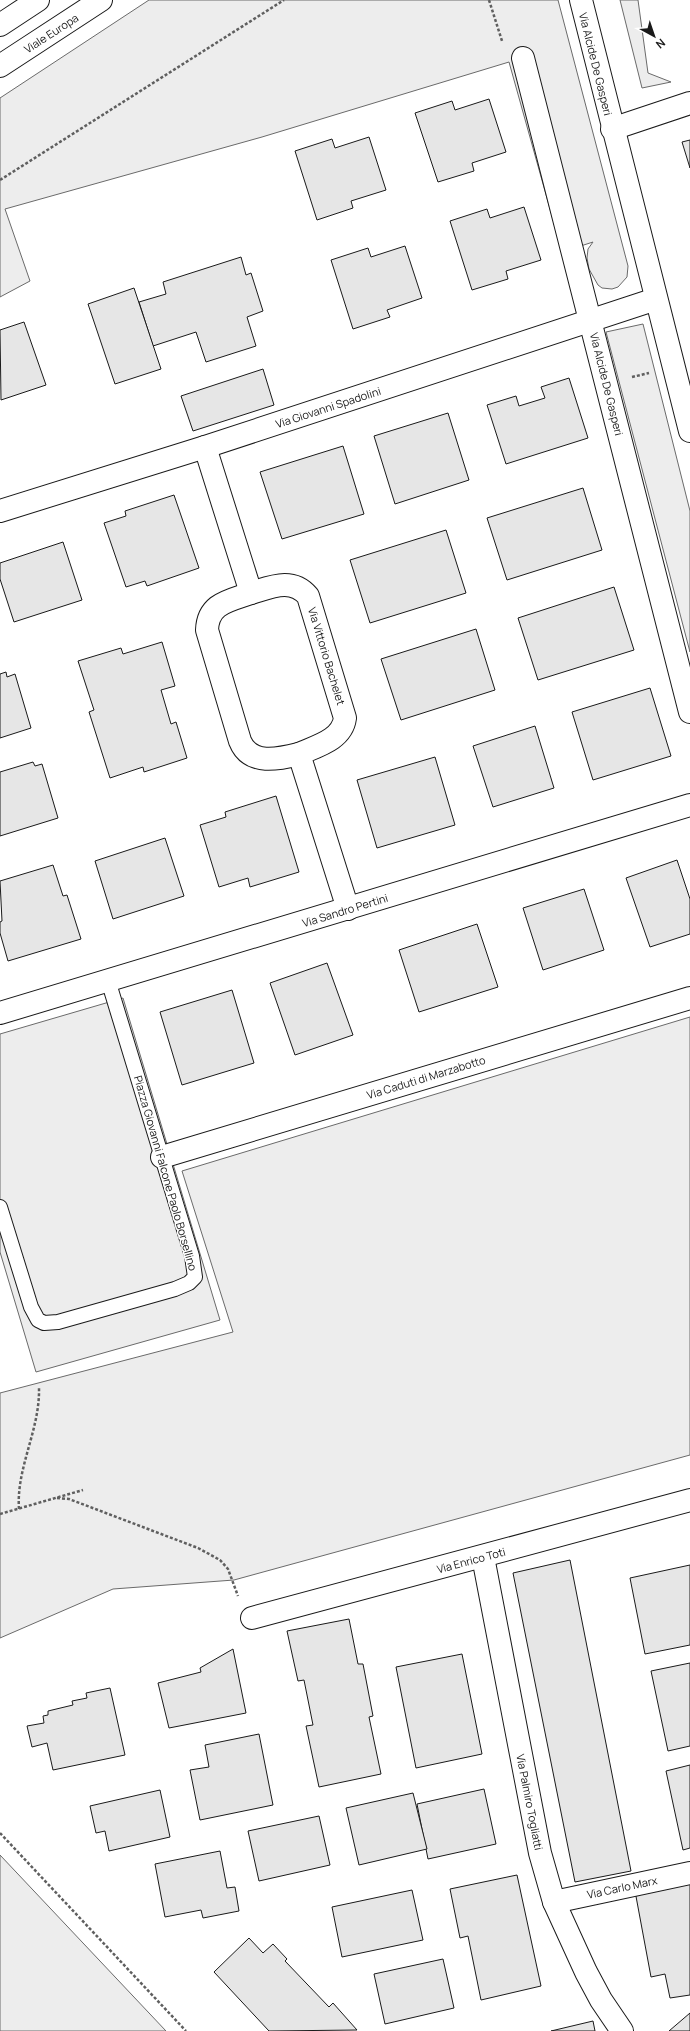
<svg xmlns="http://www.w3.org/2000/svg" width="690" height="2031" font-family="Manrope,sans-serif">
	<rect width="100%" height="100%" fill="#fff"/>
	<!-- built -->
	<g fill="#ededed" stroke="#6a6a6a">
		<path d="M149,0H558L628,266L627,277L618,287L612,289L602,288L598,285L589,269L587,258L588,249L593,242L562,252L509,62L262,137L5,209L30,281L0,297V98Z"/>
		<path d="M620,0H638L648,73L671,82L642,88Z"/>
		<path d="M643,324L690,511V652L606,332Z"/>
		<path d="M123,998L220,1320L36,1372L0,1252V1034Z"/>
		<path d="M690,1017V1455L234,1580L113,1589L0,1638V1393L233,1332L182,1171Z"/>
		<path d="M0,1855L166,2031H0Z"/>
	</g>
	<!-- building -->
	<g fill="#e6e6e6" stroke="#1a1a1a">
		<path d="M489,99L506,152L472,163L474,171L438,182L415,113L452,101L455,110Z"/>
		<path d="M369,137L386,190L351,201L353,208L317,220L295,151L332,139L335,148Z"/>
		<path d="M690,140V168L682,142Z"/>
		<path d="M524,207L541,260L506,271L508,279L472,290L450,221L487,209L490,218Z"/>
		<path d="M405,246L422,298L387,310L390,317L353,329L331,260L368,248L371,257Z"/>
		<path d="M241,257L246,275L251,273L263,311L247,317L256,346L206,362L196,332L153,346L139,302L166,294L163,282Z"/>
		<path d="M134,288L161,369L115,384L88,304Z"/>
		<path d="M24,322L46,385L1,400L0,330Z"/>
		<path d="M263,369L274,405L193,431L181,396Z"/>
		<path d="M569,378L588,438L506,464L487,405L516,396L519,406L545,398L541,387Z"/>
		<path d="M448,413L469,480L395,504L374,436Z"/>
		<path d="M343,446L364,514L282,539L260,472Z"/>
		<path d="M583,488L602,550L507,580L487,518Z"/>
		<path d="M174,495L199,568L147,586L145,581L126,587L104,523L126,516L125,511Z"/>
		<path d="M446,530L466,593L370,623L350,560Z"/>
		<path d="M63,542L82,600L14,622L0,579V563Z"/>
		<path d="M614,587L634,650L538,680L518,618Z"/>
		<path d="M476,629L495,690L401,720L381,659Z"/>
		<path d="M162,642L175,686L161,690L171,724L176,722L187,758L144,772L143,767L110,778L89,712L94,710L78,661L121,648L123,654Z"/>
		<path d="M6,672L7,677L15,674L31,728L0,738V674Z"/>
		<path d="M650,688L671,756L593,780L572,712Z"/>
		<path d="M535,726L554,788L493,807L473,746Z"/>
		<path d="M435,757L455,825L377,848L357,780Z"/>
		<path d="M33,762L35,766L42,764L58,818L0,836V772Z"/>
		<path d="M276,796L299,872L250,887L248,878L219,887L200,825L226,817L225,812Z"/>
		<path d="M165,838L184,896L113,919L95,861Z"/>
		<path d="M677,860L690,899V934L650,947L626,878Z"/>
		<path d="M53,865L63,896L67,895L81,939L8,961L0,933V922L2,921L0,881Z"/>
		<path d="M584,889L604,950L543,970L523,908Z"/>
		<path d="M477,924L498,987L419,1012L399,950Z"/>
		<path d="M327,963L353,1035L295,1055L270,983Z"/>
		<path d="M232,990L254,1063L182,1085L160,1012Z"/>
		<path d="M570,1560L631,1871L575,1882L513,1573Z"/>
		<path d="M690,1565V1645L645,1654L630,1578Z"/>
		<path d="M349,1619L358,1664H363L373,1716L369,1717L381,1774L319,1787L306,1726L313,1725L304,1680L298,1681L287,1631Z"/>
		<path d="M233,1649L246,1713L169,1728L158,1683L201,1672L200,1668Z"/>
		<path d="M462,1654L482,1754L416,1768L396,1667Z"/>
		<path d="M690,1663V1746L668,1751L651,1671Z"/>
		<path d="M110,1688L125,1755L53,1770L47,1743L32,1747L27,1726L44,1723L43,1716L48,1715V1711L73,1705L72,1701L87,1698L86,1693Z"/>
		<path d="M259,1734L273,1805L200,1820L190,1770L209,1767L205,1745Z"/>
		<path d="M690,1765V1848L683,1850L666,1771Z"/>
		<path d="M484,1789L496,1844L428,1859L417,1804Z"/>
		<path d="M160,1790L170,1837L109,1851L105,1831L96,1833L90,1806Z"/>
		<path d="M413,1793L427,1849L359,1865L346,1808Z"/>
		<path d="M319,1816L330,1865L259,1881L248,1831Z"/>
		<path d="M220,1851L227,1888L235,1887L239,1911L203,1918L201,1910L165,1917L155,1864Z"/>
		<path d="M517,1875L541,1986L481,2000L468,1936L460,1938L450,1889Z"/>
		<path d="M690,1881V1995L670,1998L665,1974L651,1977L635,1891Z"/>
		<path d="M412,1890L423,1940L342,1957L332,1907Z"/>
		<path d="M249,1938L263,1953L273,1944L287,1959L285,1961L329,2007L333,2003L357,2030L269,2031L214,1972Z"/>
		<path d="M443,1959L454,2008L385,2024L374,1974Z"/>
		<path d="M690,2013V2031H669Z"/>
		<path d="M593,2021L595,2031H551Z"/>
	</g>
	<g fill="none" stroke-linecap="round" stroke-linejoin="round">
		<defs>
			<path id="service" d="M0,1207L31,1307L38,1320L44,1323L58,1322L175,1289L189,1283L195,1277L192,1256L108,980"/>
			<g id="minor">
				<path d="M523,58L690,712"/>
				<path d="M612,129L690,103"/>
				<path d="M205,447L251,593C271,587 292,577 308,596L345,718C342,740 317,746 299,754L348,909"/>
				<path d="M0,511L205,447L656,299"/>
				<path d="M251,593C229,601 208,603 207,630L240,741C250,766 279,759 299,754"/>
				<path d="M0,1013L690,805"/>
				<path d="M162,1157L690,998"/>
				<path d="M483,1557L540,1853L554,1902L586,1972L601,2000L622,2031"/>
				<path d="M252,1618L690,1500"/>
				<path d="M554,1902L690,1873"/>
			</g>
			<path id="tertiary" d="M581,0L690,431"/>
			<g id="primary">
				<path d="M0,25L38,0"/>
				<path d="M0,66L101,0"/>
			</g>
		</defs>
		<!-- service casing -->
		<use href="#service" stroke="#1a1a1a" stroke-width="16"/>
		<!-- minor casing -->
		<use href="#minor" stroke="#1a1a1a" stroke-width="24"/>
		<!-- tertiary casing -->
		<use href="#tertiary" stroke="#1a1a1a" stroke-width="24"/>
		<!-- primary casing -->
		<use href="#primary" stroke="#1a1a1a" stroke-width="24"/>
		<!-- path -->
		<g stroke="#5f5f5f" stroke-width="2.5" stroke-dasharray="3 2" stroke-linecap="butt">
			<path d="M489,0L502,41"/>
			<path d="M0,180L284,0"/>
			<path d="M632,377L649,373"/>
			<path d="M57,1498L69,1499L198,1548L220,1560L228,1569L238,1596"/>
			<path d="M19,1509C16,1468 40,1430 39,1388"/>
			<path d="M0,1514L83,1490"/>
			<path d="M0,1833L186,2031"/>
		</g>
		<!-- service -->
		<use href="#service" stroke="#fff" stroke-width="14"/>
		<!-- minor -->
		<use href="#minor" stroke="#fff" stroke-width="22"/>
		<!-- tertiary -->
		<use href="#tertiary" stroke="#fff" stroke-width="22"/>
		<!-- primary -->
		<use href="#primary" stroke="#fff" stroke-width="22"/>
	</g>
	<g text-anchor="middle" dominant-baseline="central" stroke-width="3" stroke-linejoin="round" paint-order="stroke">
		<!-- street labels -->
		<g font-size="11" fill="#1a1a1a" stroke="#fff">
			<text transform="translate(51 33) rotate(-33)">Viale Europa</text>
			<text transform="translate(596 64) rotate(76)">Via Alcide De Gasperi</text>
			<text transform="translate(607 384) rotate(76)">Via Alcide De Gasperi</text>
			<text transform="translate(328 407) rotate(-18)">Via Giovanni Spadolini</text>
			<text transform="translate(327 656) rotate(73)">Via Vittorio Bachelet</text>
			<text transform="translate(345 910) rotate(-17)">Via Sandro Pertini</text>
			<text transform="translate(426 1077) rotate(-17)">Via Caduti di Marzabotto</text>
			<text transform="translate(166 1173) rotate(74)">Piazza Giovanni Falcone Paolo Borsellino</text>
			<text transform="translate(471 1560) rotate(-15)">Via Enrico Toti</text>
			<text transform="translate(530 1802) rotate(79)">Via Palmiro Togliatti</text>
			<text transform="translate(622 1887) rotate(-12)">Via Carlo Marx</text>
		</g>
	</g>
	<!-- north arrow -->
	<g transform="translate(654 36) rotate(140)" stroke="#ffffff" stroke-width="3" paint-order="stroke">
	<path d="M0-3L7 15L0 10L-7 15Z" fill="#1a1a1a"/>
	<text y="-6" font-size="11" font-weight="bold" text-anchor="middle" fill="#1a1a1a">N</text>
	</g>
</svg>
